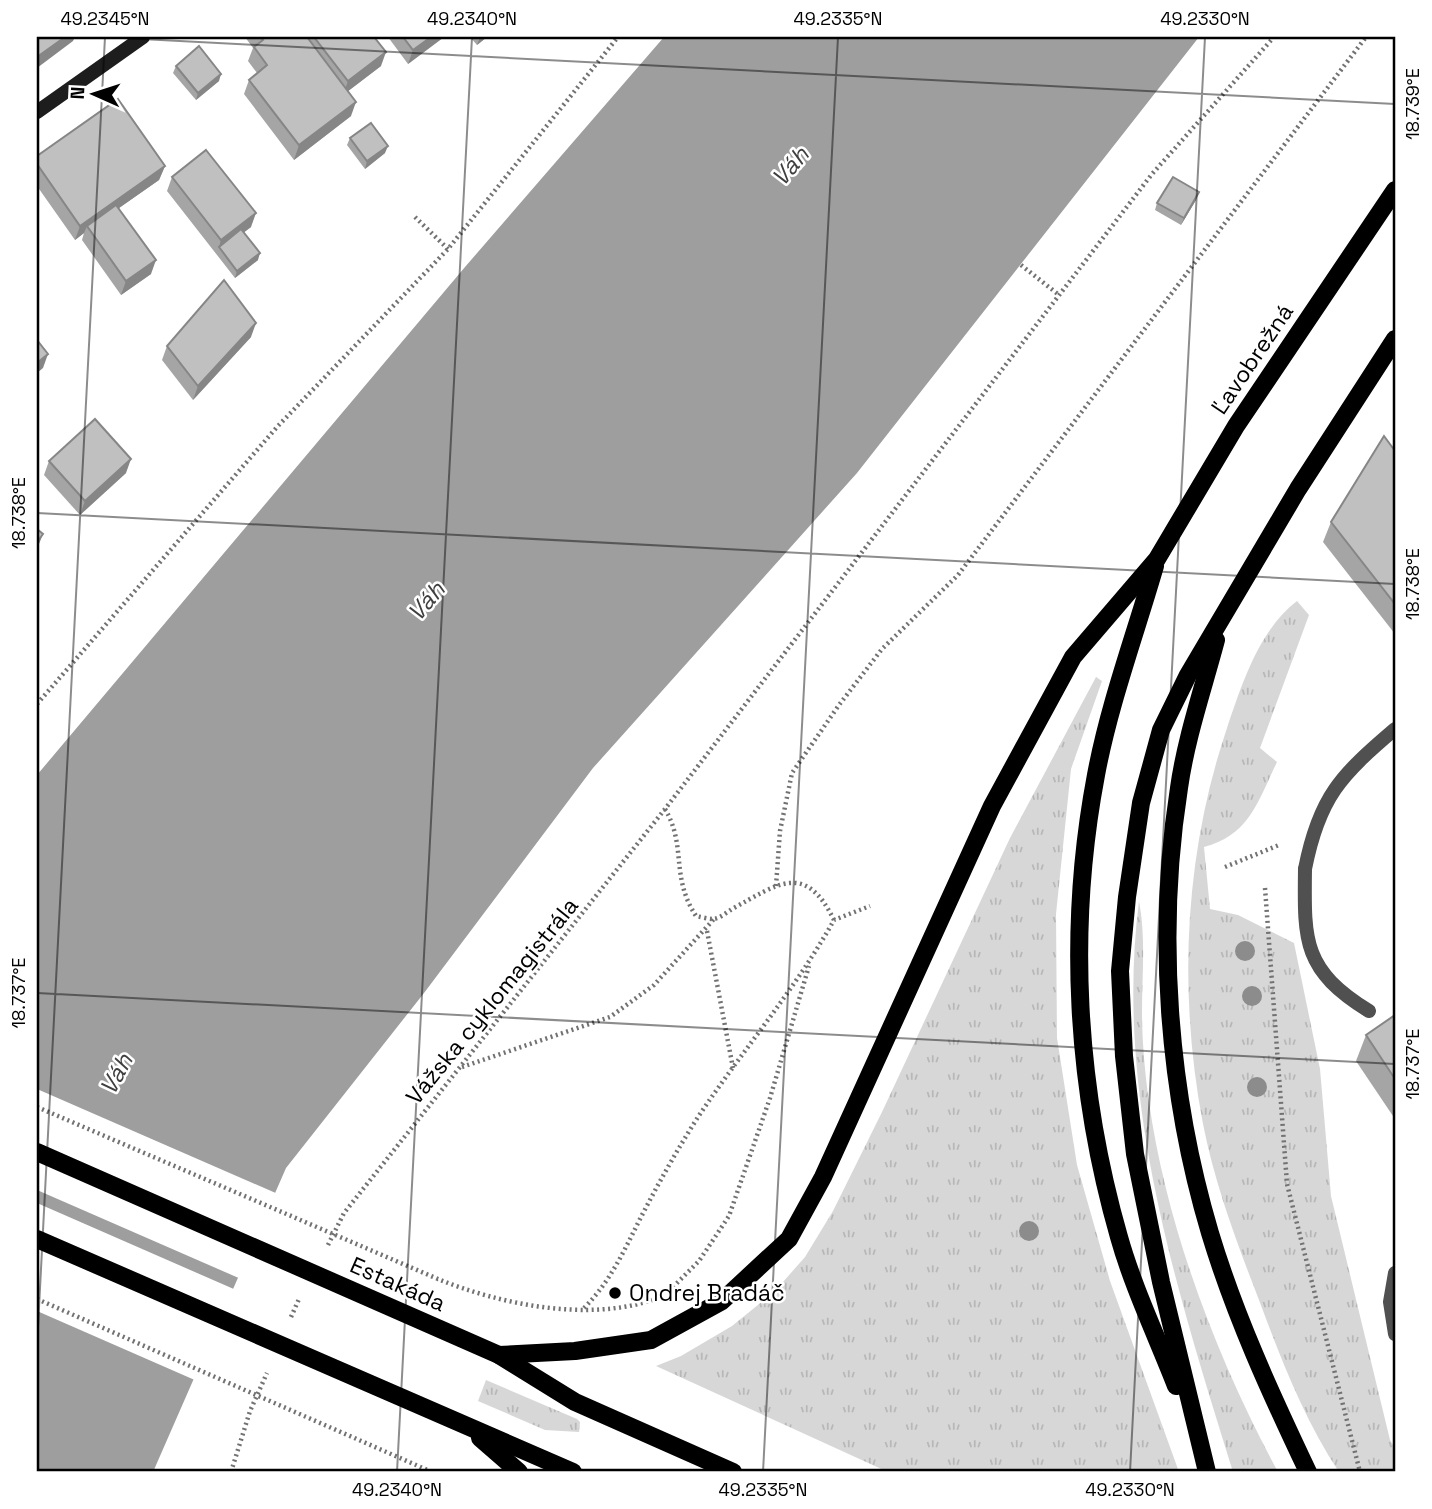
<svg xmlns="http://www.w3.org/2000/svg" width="1432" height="1509" font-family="'Space Grotesk',sans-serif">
	<defs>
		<pattern id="grass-tufts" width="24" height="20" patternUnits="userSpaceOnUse" patternTransform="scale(1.75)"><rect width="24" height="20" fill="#d7d7d7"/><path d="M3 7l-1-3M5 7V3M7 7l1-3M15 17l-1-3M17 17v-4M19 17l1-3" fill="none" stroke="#b7b7b7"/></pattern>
	</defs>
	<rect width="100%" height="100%" fill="#fff"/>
	<!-- grass -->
	<g fill="url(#grass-tufts)">
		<path d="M1297,601L1309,615L1260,748L1277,762C1258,801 1250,835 1204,847L1210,909L1238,915L1294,943L1320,1069L1331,1196L1390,1440L1395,1448V1472H1339C1304,1419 1281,1359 1259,1300C1237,1243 1215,1185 1203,1124C1178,993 1184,855 1227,728C1242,684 1259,630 1297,601Z"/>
		<path d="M1096,677L1102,681L1071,769L1056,914L1057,1038L1077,1165L1110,1281L1179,1472H888L656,1366L681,1356L732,1326L775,1291L805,1257L833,1211L882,1112L1010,838Z"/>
		<path d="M1139,901C1146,938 1142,975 1142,1012C1142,1041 1145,1073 1149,1102C1167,1229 1218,1361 1278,1472H1233C1176,1288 1114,1095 1139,901Z"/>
		<path d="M486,1380L577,1419L580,1422L579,1432L545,1430L478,1401Z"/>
	</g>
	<!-- water -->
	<path fill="#9e9e9e" d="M664,37H1199L857,473L593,768L424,993L286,1168L153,1472H37V775L465,267Z"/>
	<!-- pier -->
	<g fill="#fff">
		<path d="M37,1089L278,1194L241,1279L37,1190Z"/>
		<path d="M37,1203L236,1290L197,1381L37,1311Z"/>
	</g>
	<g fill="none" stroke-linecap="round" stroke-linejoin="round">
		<!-- path -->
		<g stroke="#727272" stroke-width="4.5" stroke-dasharray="2 3.5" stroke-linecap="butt">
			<path d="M415,217L448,249"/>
			<path d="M1021,265L1059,295"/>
			<path d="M37,704L277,427L448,249L618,37"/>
			<path d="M665,809C687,846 670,876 696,916C701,917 708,919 713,919C719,919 726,913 732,909C778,884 805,861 834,920"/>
			<path d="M1225,867L1279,845"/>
			<path d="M776,886L780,831L792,773L839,705L882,649L958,575L1366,37"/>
			<path d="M1265,888L1287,1184L1360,1472"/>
			<path d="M707,931L733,1068"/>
			<path d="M462,1067L610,1017L654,985L714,919"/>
			<path d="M37,1107L438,1279C499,1304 587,1322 652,1300"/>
			<path d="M328,1245L344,1213L665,809L1152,174L1274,37"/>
			<path d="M669,1291L699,1261L729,1216L770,1098L809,966"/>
			<path d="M37,1299L432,1472"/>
			<path d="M584,1308C610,1282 624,1251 640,1219C658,1184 677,1150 698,1117C742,1051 795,990 834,920L870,906"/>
			<path d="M291,1317L299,1299"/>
			<path d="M231,1472L250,1411L267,1373"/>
		</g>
		<!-- lane -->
		<g stroke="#505050" stroke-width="14">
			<path d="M1305,869C1304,942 1303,970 1369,1011"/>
			<path d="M1395,1273L1390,1302L1395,1334"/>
		</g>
		<!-- street -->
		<path stroke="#505050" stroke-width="14" d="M1305,869C1319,797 1341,775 1395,729"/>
		<!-- secondary -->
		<path stroke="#1d1d1d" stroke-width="14" d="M37,112L143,37"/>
		<!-- primary -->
		<g stroke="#000" stroke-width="18">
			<path d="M1155,566C1135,635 1109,705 1096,775C1067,928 1076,1087 1119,1237C1133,1287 1157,1337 1176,1386"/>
			<path d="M1216,640C1203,689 1186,738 1179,788C1156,934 1168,1092 1210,1233C1235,1316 1271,1394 1308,1472"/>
			<path d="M37,1152L499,1355L575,1402L733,1472"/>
			<path d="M37,1239L573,1472"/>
			<path d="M499,1355L575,1351L651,1340L722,1301L789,1239L823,1177L992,806L1073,657L1157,559L1236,426L1395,190"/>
			<path d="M480,1438L519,1472"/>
			<path d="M1207,1472L1161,1282L1135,1154L1124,1056L1120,971L1127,897L1141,803L1161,730L1188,675L1298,489L1395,339"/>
		</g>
	</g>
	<!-- trees -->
	<g fill="#8c8c8c">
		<circle cx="1245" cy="951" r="10"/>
		<circle cx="1252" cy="996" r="10"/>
		<circle cx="1257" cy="1087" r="10"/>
		<circle cx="1029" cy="1231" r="10"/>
	</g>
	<!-- wall -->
	<g fill="#a5a5a5">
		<path d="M245,37H374L381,66L348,91L351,116L294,160L244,94L249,80L257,73L248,61L253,48Z"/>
		<path d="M388,37H444L408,64Z"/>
		<path d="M470,37H487L477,45Z"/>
		<path d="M176,66L219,81L196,100L173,73Z"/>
		<path d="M350,138L385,153L365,169L347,145Z"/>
		<path d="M37,156L165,166L159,180L119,208L151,274L121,295L82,240L84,233L75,240L37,186Z"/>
		<path d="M172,177L251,227L244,232L258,260L235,278L167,191Z"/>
		<path d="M1196,200L1181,225L1155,210L1157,203Z"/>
		<path d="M251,337L193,400L162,360L167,346Z"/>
		<path d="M1395,451V634L1323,542L1331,522Z"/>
		<path d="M49,461L126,473L80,515L44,475Z"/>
		<path d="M1395,1015V1119L1356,1061L1366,1035Z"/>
	</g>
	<!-- shaded-wall -->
	<g fill="#868686">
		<path d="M65,37H75L73,41L37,68V57Z"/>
		<path d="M431,37H444L408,64L413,50Z"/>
		<path d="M480,37H487L477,45Z"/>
		<path d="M386,52L381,66L343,95L348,81Z"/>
		<path d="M221,74L219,81L196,100L198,93Z"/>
		<path d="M356,102L351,116L294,160L299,145Z"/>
		<path d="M388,146L385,153L365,169L367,161Z"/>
		<path d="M165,166L159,180L89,229L87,226L84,233L75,240L80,226Z"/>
		<path d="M1199,192L1196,200L1181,225L1184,218Z"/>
		<path d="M256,213L251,227L221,250L219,247L221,240Z"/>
		<path d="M260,253L258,260L235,278L237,271Z"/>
		<path d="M156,260L151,274L121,295L126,281Z"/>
		<path d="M256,323L251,337L193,400L198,386Z"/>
		<path d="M48,354L43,368L37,373V363Z"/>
		<path d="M131,459L126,473L80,515L85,501Z"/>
		<path d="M43,534L37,549V542Z"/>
	</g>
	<!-- building -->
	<g fill="#c0c0c0" stroke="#868686" stroke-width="2">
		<path d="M37,37H65L37,57Z"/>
		<path d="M260,37H307L356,102L299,145L249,80L267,65L254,47L263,40Z"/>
		<path d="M314,37H374L386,52L348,81Z"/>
		<path d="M403,37H431L413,50Z"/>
		<path d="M199,46L221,74L198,93L176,66Z"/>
		<path d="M118,99L165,166L80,226L37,164V156Z"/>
		<path d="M371,123L388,146L367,161L350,138Z"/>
		<path d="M206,150L256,213L221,240L172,177Z"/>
		<path d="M1173,177L1199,192L1184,218L1157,203Z"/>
		<path d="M116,205L156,260L126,281L87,226Z"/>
		<path d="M241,229L260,253L237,271L219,247Z"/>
		<path d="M224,280L256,323L198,386L167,346Z"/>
		<path d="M37,340L48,354L37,363Z"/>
		<path d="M95,419L131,459L85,501L49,461Z"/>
		<path d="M1384,436L1395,451V604L1331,522Z"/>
		<path d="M37,529L43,534L37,542Z"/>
		<path d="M1395,1015V1079L1366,1035Z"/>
	</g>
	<!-- ticks -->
	<path fill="none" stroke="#000" stroke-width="2" stroke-opacity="0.45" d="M103,37L1395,104M37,513L1395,584M37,993L1395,1064M37,1346L105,37M397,1472L472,37M763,1472L838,37M1130,1472L1205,37"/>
	<!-- markers -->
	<circle fill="#000" stroke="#fff" stroke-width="2.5" cx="615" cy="1293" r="7"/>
	<g text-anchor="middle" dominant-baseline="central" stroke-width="5" stroke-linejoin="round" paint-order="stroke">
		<!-- street labels -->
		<g font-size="23" fill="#000" stroke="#fff">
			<text transform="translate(1252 359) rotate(-56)">Ľavobrežná</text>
			<text transform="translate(492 1001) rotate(-51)">Vážska cyklomagistrála</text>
			<text transform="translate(398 1284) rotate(24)">Estakáda</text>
		</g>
		<!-- poi labels -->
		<g font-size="23" fill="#000" stroke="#fff" text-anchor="start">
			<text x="629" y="1293">Ondrej Bradáč</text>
		</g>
		<!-- water labels -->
		<g font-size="24" font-style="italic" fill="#3f3f3f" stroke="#fff">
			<text transform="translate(790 166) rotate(-50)">Váh</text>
			<text transform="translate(426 601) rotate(-50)">Váh</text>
			<text transform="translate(116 1074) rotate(-62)">Váh</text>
		</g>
	</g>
	<!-- border -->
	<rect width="1432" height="1509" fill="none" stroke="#ffffff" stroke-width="77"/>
	<!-- north arrow -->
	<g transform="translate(94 94) rotate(273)" stroke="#ffffff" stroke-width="5" paint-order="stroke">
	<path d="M0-5L12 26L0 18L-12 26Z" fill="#000000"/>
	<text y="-10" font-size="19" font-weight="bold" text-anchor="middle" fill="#000000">N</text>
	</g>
	<rect x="38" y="38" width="1356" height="1432" fill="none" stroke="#000" stroke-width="2.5"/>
	<g font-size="18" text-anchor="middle" fill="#000">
		<text x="105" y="25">49.2345°N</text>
		<text x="472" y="25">49.2340°N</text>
		<text x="838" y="25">49.2335°N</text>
		<text x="1205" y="25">49.2330°N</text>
		<text transform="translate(1413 104) rotate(-90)" y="6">18.739°E</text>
		<text transform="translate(19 513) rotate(-90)" y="6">18.738°E</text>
		<text transform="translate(1413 584) rotate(-90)" y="6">18.738°E</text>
		<text transform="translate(19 993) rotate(-90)" y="6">18.737°E</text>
		<text transform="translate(1413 1064) rotate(-90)" y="6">18.737°E</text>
		<text x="397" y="1496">49.2340°N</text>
		<text x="763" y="1496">49.2335°N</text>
		<text x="1130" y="1496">49.2330°N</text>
	</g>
</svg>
